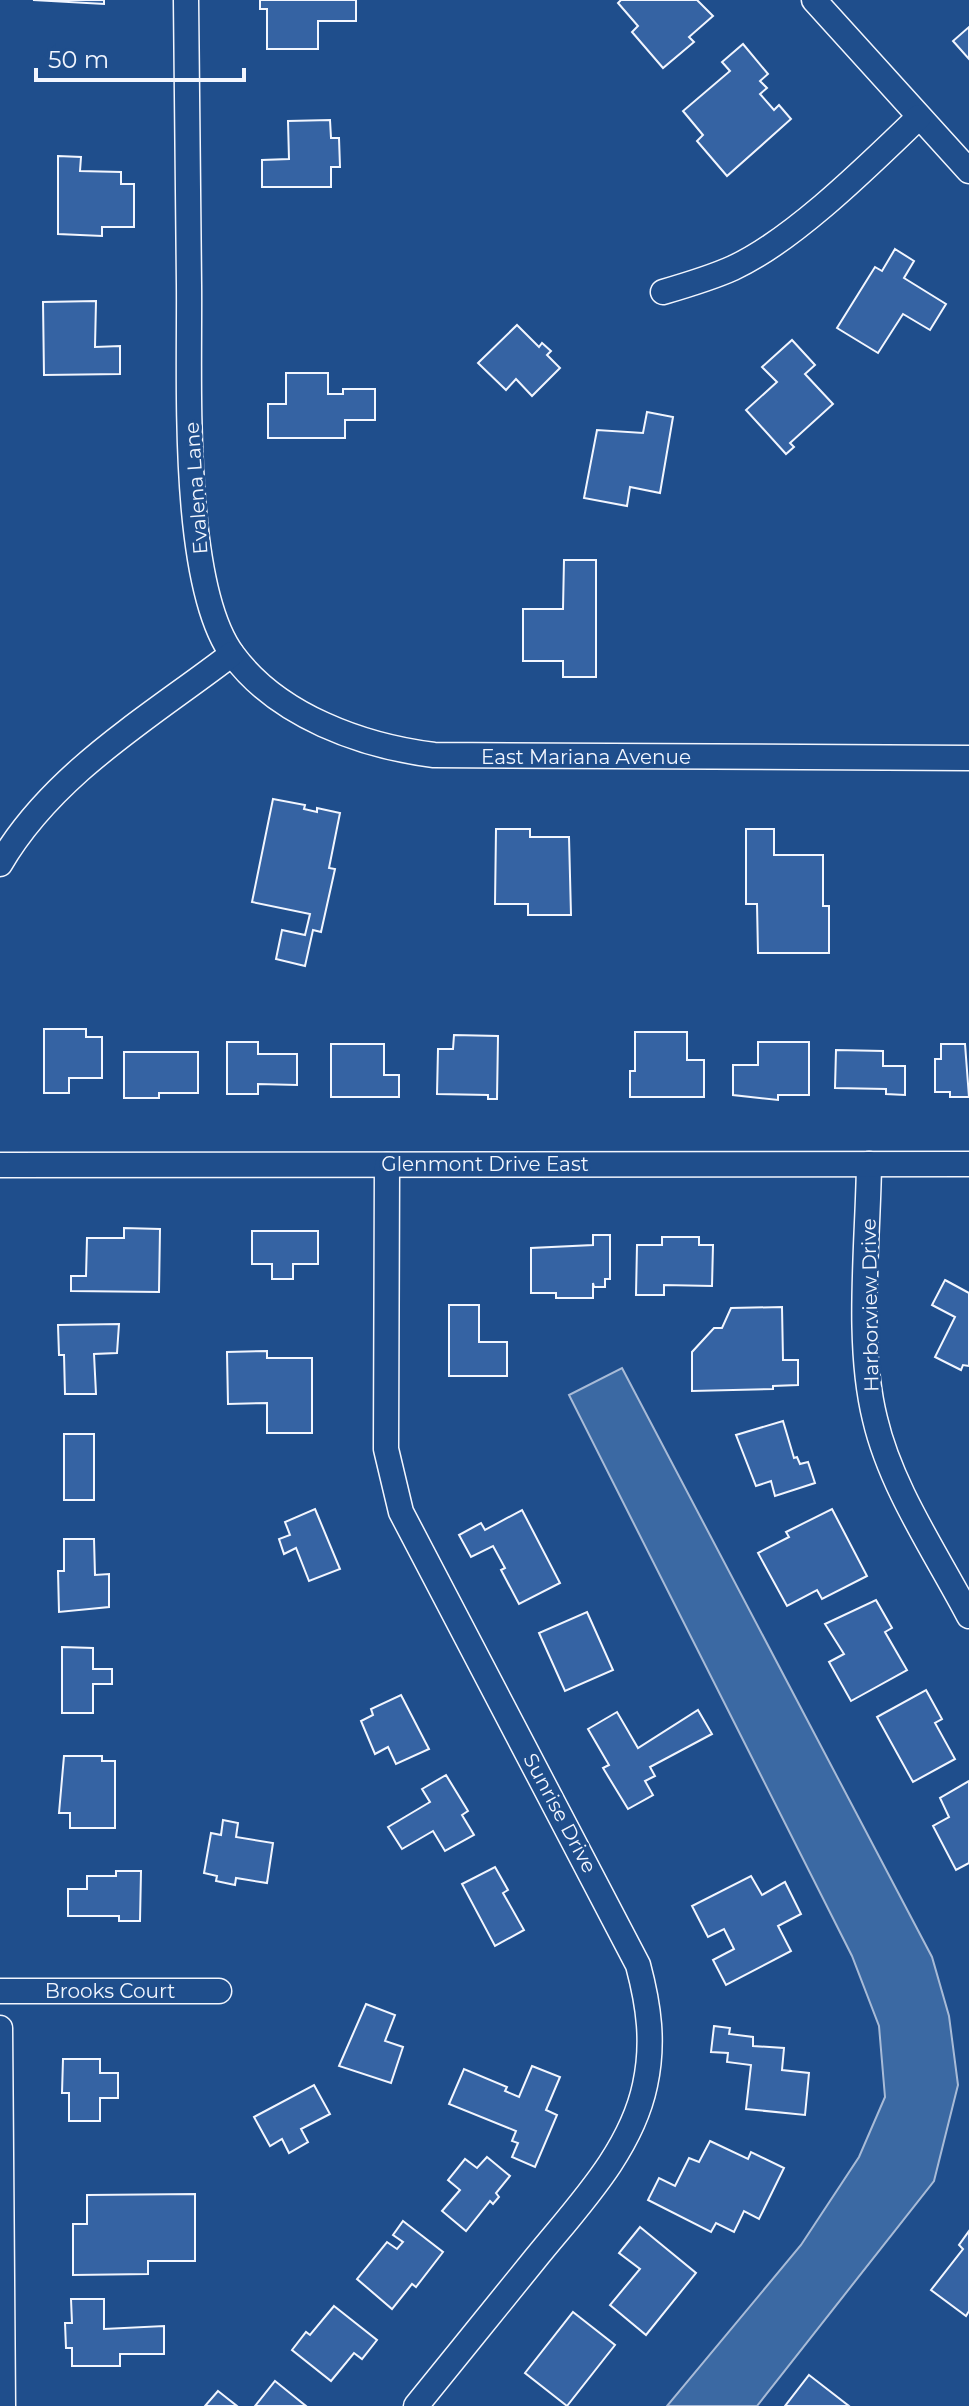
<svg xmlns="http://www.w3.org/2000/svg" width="969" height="2406" font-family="Montserrat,sans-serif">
	<rect width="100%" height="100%" fill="#1f4e8c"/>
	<!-- water -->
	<path fill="#3b69a3" stroke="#a8bbd7" stroke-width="2" d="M622,1368L932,1957L949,2016L958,2085L934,2181L757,2406H667L801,2245L859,2157L885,2097L879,2026L852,1956L569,1395Z"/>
	<!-- building -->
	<g fill="#3563a3" stroke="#f2f6ff" stroke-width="2">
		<path d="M33,0H104V4Z"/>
		<path d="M260,0H356V21H318V49H267V9H260Z"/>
		<path d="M621,0H697L713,16L689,37L694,42L663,68L632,32L638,26L618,3Z"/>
		<path d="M969,27V59L953,41Z"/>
		<path d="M743,44L768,74L760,81L767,88L760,94L774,110L779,105L791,119L727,176L697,141L703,135L683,111L730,71L722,62Z"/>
		<path d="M330,120L331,138H339L340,167H331V187H262V160L289,159L288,121Z"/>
		<path d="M58,156L81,157L80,171L121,172V184H134V227H102V236L58,234Z"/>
		<path d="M895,249L914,261L904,278L946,304L930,330L903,314L878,353L837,328L875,267L882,271Z"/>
		<path d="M96,301L95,347L120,346V374L44,375L43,302Z"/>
		<path d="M517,325L539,347L542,343L551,351L547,355L560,368L532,396L516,379L506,390L478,363Z"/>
		<path d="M792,340L815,365L805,374L833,404L790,443L794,447L786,454L746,410L777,382L762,367Z"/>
		<path d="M286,373H328V394H343V389H375V420H345V438H268V404H286Z"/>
		<path d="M647,412L673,417L660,493L630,487L627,506L584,498L597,430L643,433Z"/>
		<path d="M564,560H596V677H563V661H523V609H563Z"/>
		<path d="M273,799L305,805L304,809L317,812V808L340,813L329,868L335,869L321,932L313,930L305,966L276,959L282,930L305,935L310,914L252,902Z"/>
		<path d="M496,829H530V837H569L571,915H528V904H495Z"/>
		<path d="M746,829H774V855H823V906H829V953H758L757,904H746Z"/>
		<path d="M44,1029H86V1037H102V1078H69V1093H44Z"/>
		<path d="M635,1032H687V1060H704V1097H630V1071H635Z"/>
		<path d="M454,1035L498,1036L497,1099H488V1095L437,1094L438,1049H453Z"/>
		<path d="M227,1042H258V1054H297V1085L258,1084V1094H227Z"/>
		<path d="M758,1042H809V1095H778V1100L733,1095V1065H758Z"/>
		<path d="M331,1044H384V1075H399V1097H331Z"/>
		<path d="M941,1044H965L969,1097H950V1092H935V1059H941Z"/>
		<path d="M836,1050L883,1051V1066H905V1095L886,1094V1089L835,1088Z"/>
		<path d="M124,1052H198V1093H159V1098H124Z"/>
		<path d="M124,1228L160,1229L159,1292L71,1291V1276H86L87,1238H124Z"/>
		<path d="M252,1231H318V1264H293V1279H272V1264H252Z"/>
		<path d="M593,1235H610V1279H605V1287H594L593,1283V1298H556V1293H531V1248L593,1245Z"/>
		<path d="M662,1237H699V1245H713L712,1286L664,1285V1295H636L637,1245H662Z"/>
		<path d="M945,1280L969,1293V1366L963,1365L961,1370L935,1357L955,1317L932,1305Z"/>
		<path d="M449,1305H479V1342H507V1376H449Z"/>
		<path d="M782,1307L783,1360H798V1385L773,1386V1389L692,1391V1352L714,1328H722L731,1308Z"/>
		<path d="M119,1324L117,1353L94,1354L96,1394H65L64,1355H59L58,1325Z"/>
		<path d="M267,1351V1358H312V1433H267V1403L228,1404L227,1352Z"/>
		<path d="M783,1421L794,1458L797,1457L800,1464L808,1462L815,1483L775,1496L771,1481L756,1486L736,1435Z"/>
		<rect x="64" y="1434" width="30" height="66"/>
		<path d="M315,1509L340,1569L309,1581L296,1548L284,1554L279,1539L290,1535L285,1522Z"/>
		<path d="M832,1509L867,1576L822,1599L817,1590L787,1606L758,1553L789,1537L786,1532Z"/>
		<path d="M522,1510L560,1583L519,1604L501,1570L505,1568L493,1546L471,1557L459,1535L481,1523L485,1530Z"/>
		<path d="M64,1539H94L95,1575L109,1574V1607L59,1612L58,1571H64Z"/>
		<path d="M876,1600L892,1628L885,1632L907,1670L851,1701L829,1662L844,1654L825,1624Z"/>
		<path d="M587,1612L613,1670L565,1691L539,1633Z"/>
		<path d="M62,1647L93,1648V1669H112V1684H93V1713H62Z"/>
		<path d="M926,1690L942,1719L935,1723L955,1759L913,1782L877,1717Z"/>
		<path d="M401,1695L429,1749L396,1764L388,1747L375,1754L361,1721L373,1715L371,1709Z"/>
		<path d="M698,1710L712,1734L650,1767L655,1776L645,1781L653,1795L628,1809L603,1768L609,1765L588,1729L617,1712L638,1748Z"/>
		<path d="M64,1756H102V1761H115V1828H70V1813H59Z"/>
		<path d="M446,1775L468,1811L462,1815L474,1835L445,1851L433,1831L402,1849L388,1827L430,1802L422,1789Z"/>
		<path d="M969,1781V1863L956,1870L933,1826L949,1817L940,1798Z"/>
		<path d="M223,1820L238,1823L236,1837L273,1843L267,1883L236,1878L235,1885L216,1881L217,1876L204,1873L211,1833L221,1835Z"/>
		<path d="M495,1867L508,1890L503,1893L524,1930L495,1946L462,1884Z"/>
		<path d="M116,1871H141L140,1921H119V1916H68V1889H87V1876H116Z"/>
		<path d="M751,1876L762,1895L785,1882L801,1914L778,1926L791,1951L726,1985L713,1960L734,1949L724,1929L708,1937L692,1906Z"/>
		<path d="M366,2004L395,2015L385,2041L403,2047L391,2083L339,2066Z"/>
		<path d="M714,2026L730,2028L729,2034L753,2037V2046L784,2048L782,2070L809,2073L805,2115L746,2109L751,2065L727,2062L728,2053L711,2052Z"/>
		<path d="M63,2059H100V2073H118V2098H100V2121H69V2093H62Z"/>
		<path d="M532,2066L560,2077L546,2110L557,2115L535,2167L512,2157L518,2143L512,2141L516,2131L449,2104L464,2069L507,2087L505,2091L519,2097Z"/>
		<path d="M314,2085L330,2114L301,2129L308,2142L289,2153L282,2139L270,2146L254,2117Z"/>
		<path d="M710,2141L748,2159L751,2152L784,2168L759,2219L744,2211L734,2232L716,2223L711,2232L648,2200L659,2178L675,2186L689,2158L699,2162Z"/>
		<path d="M487,2157L510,2176L496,2193L499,2197L493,2204L490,2201L466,2231L442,2211L460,2190L448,2180L465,2159L477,2168Z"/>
		<path d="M195,2194V2261H148V2274L73,2275V2224H87V2195Z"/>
		<path d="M403,2221L443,2252L416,2287L412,2284L392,2309L357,2279L387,2242L397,2249L403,2242L393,2235Z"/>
		<path d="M640,2227L696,2273L646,2335L610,2305L640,2269L619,2253Z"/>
		<path d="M969,2231V2311L966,2316L931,2290L963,2249L959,2245Z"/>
		<path d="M71,2299H104V2329L164,2326V2354H120V2366H72V2348H66L65,2323H72Z"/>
		<path d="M334,2306L377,2340L362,2359L354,2353L331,2381L292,2350L306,2332L310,2335Z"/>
		<path d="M573,2312L615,2345L567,2406L525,2373Z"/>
		<path d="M809,2375L849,2406H785Z"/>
		<path d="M275,2381L306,2406H255Z"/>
		<path d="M218,2391L237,2406H205Z"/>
	</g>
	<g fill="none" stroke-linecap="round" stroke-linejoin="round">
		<defs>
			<g id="minor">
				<path d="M186,0C187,95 188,190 189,285C190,376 180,584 233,655C278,716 362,746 434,755L969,758"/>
				<path d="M814,0L969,171"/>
				<path d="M663,292C687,285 711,278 733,268C794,240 870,164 919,117"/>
				<path d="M0,864C53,773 150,717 232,654"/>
				<path d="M869,1164C868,1243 856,1343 875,1419C891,1488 936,1553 969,1616"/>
				<path d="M0,1165L969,1164"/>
				<path d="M387,1165L386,1449L401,1512L638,1965C649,2006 654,2043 645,2085C631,2152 577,2207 535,2259C495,2308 456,2357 416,2406"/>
				<path d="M0,1991H219"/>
				<path d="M0,2028L3,2406"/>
			</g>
		</defs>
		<!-- minor casing -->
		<use href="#minor" stroke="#f2f6ff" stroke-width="27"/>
		<!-- minor -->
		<use href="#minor" stroke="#1f4e8c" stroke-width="24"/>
	</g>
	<g text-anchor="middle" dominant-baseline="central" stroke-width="6" stroke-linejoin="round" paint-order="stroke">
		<!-- street labels -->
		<g font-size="20" fill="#f2f6ff" stroke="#1f4e8c">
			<text transform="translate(196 488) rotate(-94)">Evalena Lane</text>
			<text x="586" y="757">East Mariana Avenue</text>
			<text x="485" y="1164">Glenmont Drive East</text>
			<text transform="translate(870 1305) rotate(-91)">Harborview Drive</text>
			<text transform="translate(560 1813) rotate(62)">Sunrise Drive</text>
			<text x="110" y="1991">Brooks Court</text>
		</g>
	</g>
	<!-- scale -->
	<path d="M36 68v12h208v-12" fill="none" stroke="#f2f6ff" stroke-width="4"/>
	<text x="48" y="68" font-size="24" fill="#f2f6ff" stroke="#1f4e8c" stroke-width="6" paint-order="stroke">50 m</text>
</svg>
